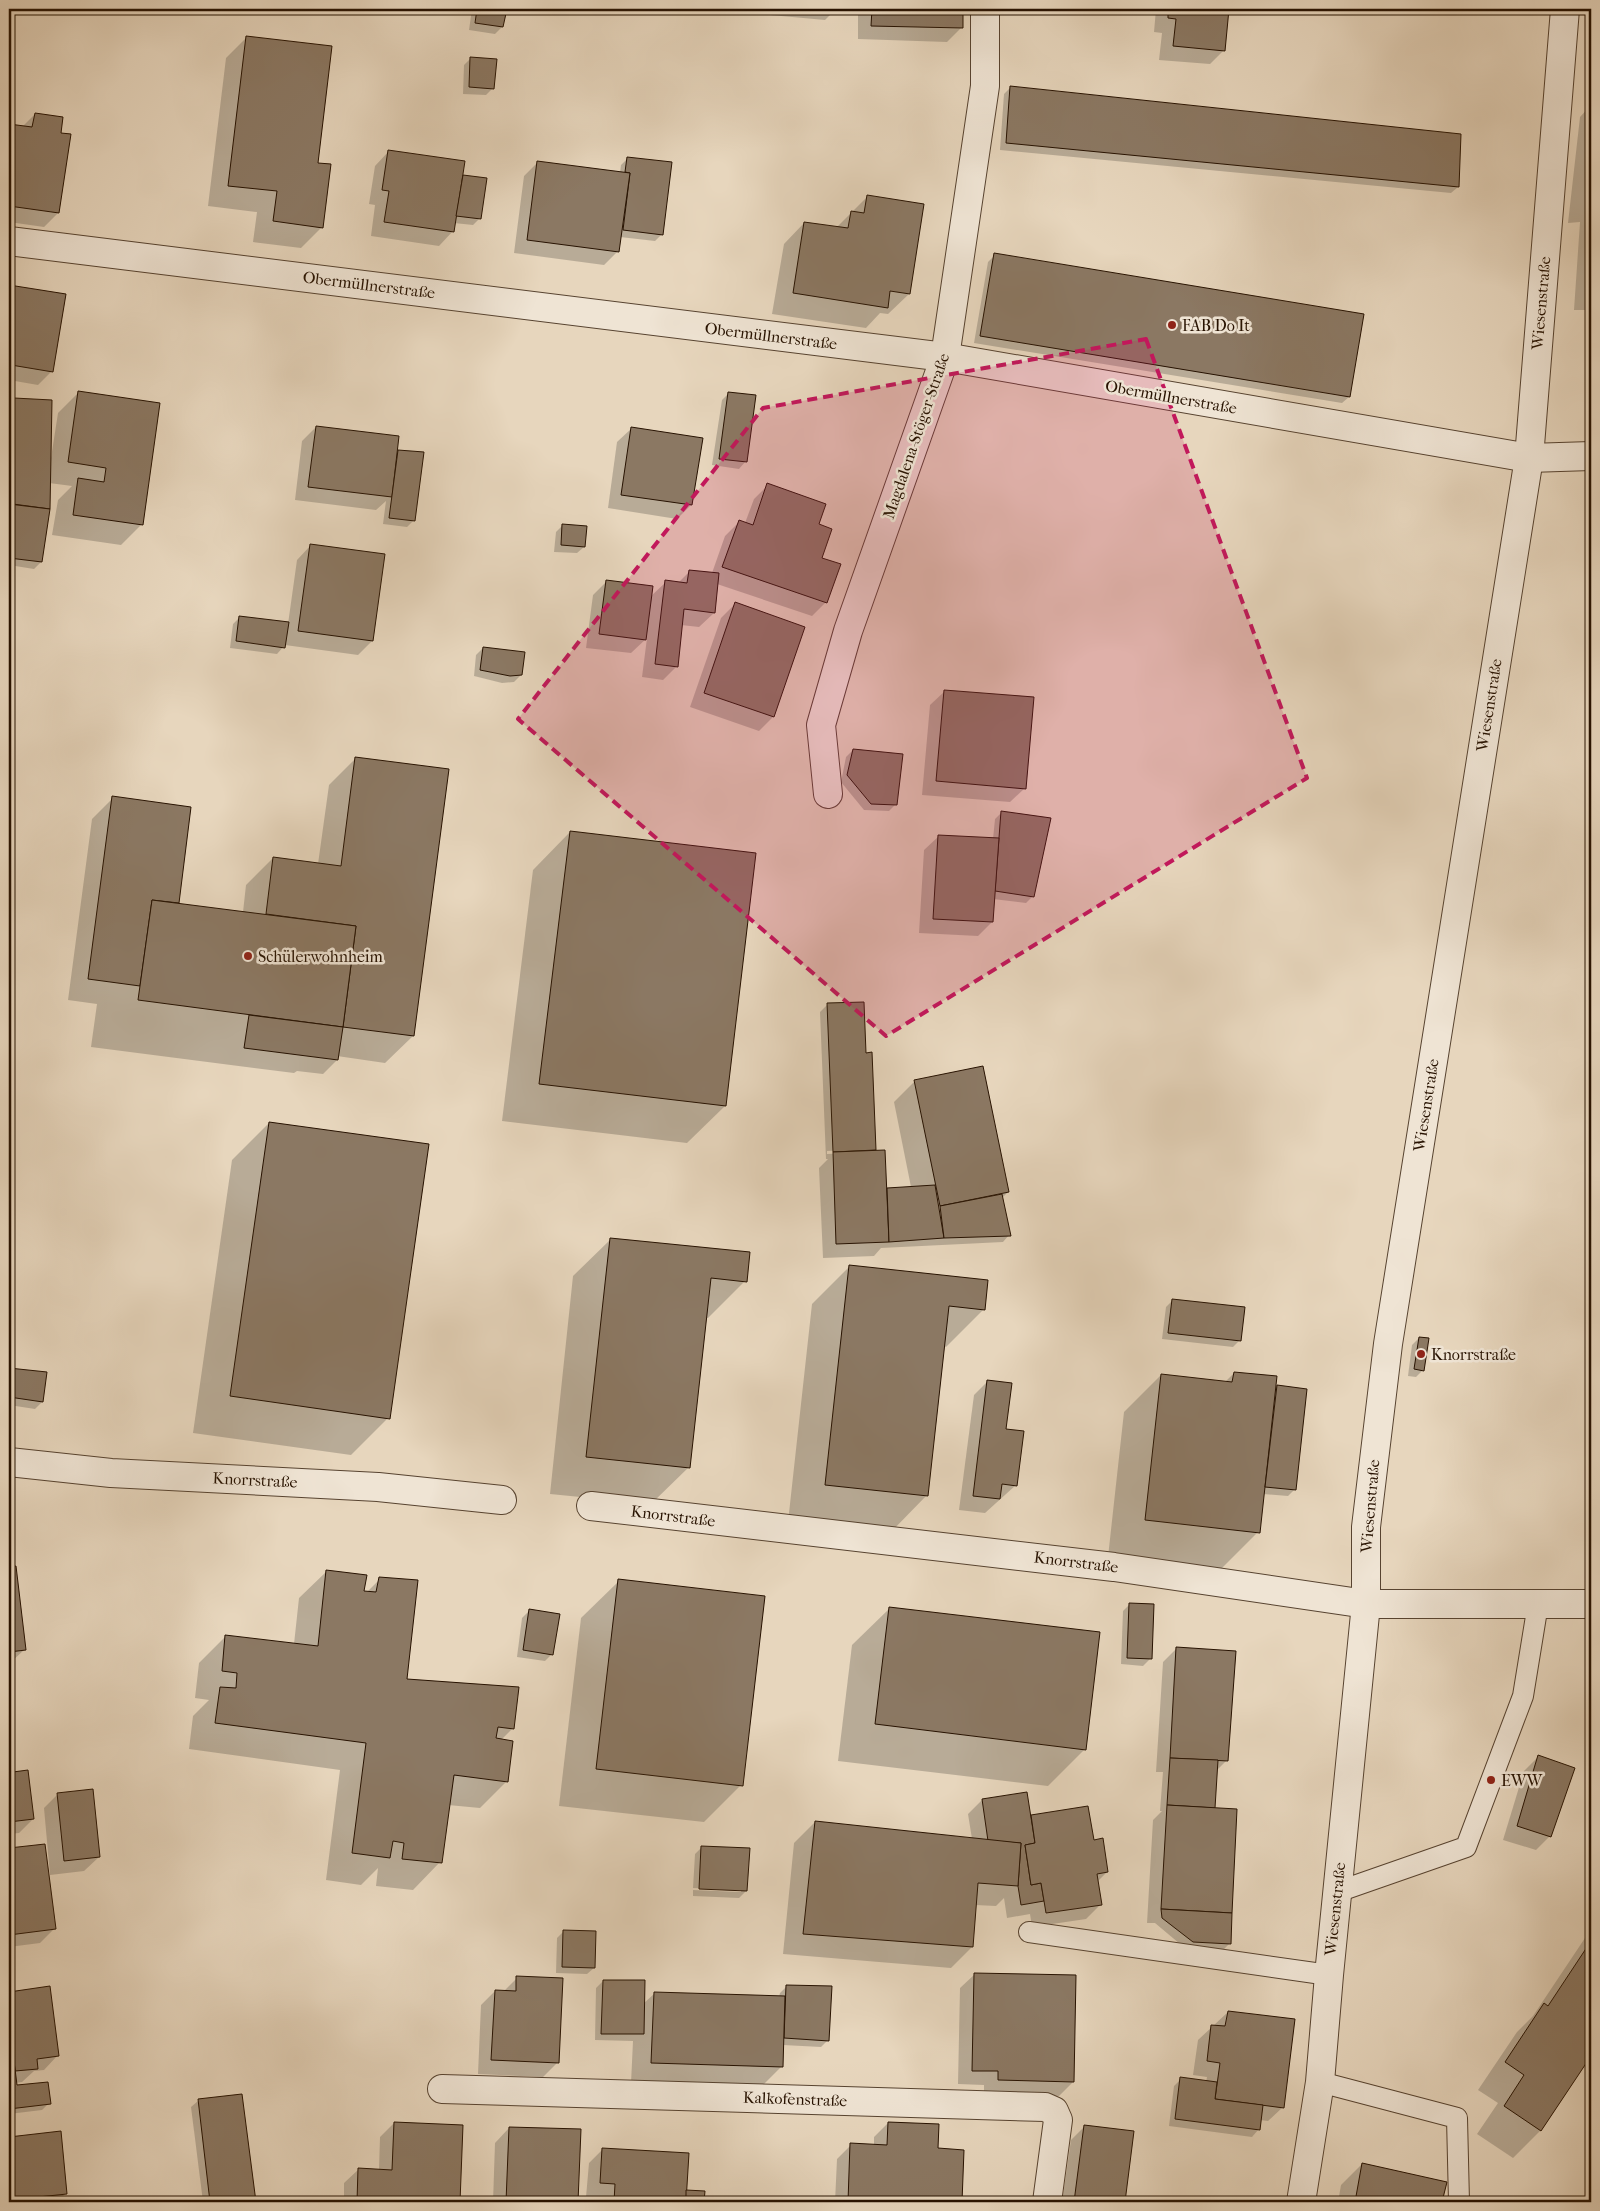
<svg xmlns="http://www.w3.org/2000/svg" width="1600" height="2211" font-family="'IM FELL French Canon',serif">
	<rect width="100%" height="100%" fill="#e7d6bd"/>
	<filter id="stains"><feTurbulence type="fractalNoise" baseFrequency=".004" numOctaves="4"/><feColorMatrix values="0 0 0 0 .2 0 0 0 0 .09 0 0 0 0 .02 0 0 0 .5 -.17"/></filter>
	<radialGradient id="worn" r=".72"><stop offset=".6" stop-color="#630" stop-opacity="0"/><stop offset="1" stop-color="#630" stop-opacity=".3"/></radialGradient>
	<!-- shadow -->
	<g fill="#0003" fill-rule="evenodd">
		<path d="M472,9H505L502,27L495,34L469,30Z"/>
		<path d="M704,9H836L825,20Z"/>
		<path d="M858,9H962L961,28L947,42L858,39Z"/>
		<path d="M1156,9H1227L1224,50L1210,64L1159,60L1162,33L1154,32Z"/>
		<path d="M247,37L316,164L322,227L301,248L253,242L257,212L208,206L226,58Z"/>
		<path d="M471,58L493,88L486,95L463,94L464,65Z"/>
		<path d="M1011,87L1458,187L1451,193L1000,150L1004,94Z"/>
		<path d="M1591,105V310H1574L1580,222L1568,223L1580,117Z"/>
		<path d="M35,114L60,134L58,213L44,227L9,222V125L22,127Z"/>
		<path d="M389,151L461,176L485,179L480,218L473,225L454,223L453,231L439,246L371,236L375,205L369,204L375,166Z"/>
		<path d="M628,158L662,234L655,241L620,237L618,251L604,265L514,253L524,176L538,162L620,173L621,165Z"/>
		<path d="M867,197L909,294L888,314L880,313L866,328L772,314L784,244L804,223L836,228Z"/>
		<path d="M995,255L1349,397L1342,403L974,343L988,262Z"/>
		<path d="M9,286L65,295L52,371L38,385L9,380Z"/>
		<path d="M79,392L142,524L121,545L52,535L58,500L72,486L49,483V509L41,562L34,569L9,565V404L14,399L51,458L58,413Z"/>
		<path d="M729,393L755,396L745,462L739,469L712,465L722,400Z"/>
		<path d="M316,427L396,453L398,451L414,520L407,527L383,524L386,501L376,510L295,500L302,441Z"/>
		<path d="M632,428L691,505L677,519L608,508L617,442Z"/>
		<path d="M768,485L818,525L826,602L812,616L717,584L714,613L699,627L681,625L677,666L663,680L642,677L647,638L631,653L586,648L593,595L607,581L650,597L666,582L678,583L690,571L712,573L725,536L740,521L745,523L754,499Z"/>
		<path d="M563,525L584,547L577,553L554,552L556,532Z"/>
		<path d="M311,545L372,641L358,655L285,645L277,654L230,648L233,624L240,617L288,624L297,560Z"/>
		<path d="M735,604L803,628L773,717L759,731L690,707L721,618Z"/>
		<path d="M483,648L521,675L514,682L502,683L474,676L476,655Z"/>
		<path d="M945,691L1025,788L1010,802L922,795L930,705Z"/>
		<path d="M853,750L896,804L889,811L864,810L841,782L846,757Z"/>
		<path d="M356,758L413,1036L385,1063L337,1056V1060L323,1074L297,1071L294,1073L91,1047L97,1004L68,1000L92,819L113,798L178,902L176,904L243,912L246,885L273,858L318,864L329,785Z"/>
		<path d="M1002,812L1033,896L1026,903L993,899L992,922L978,936L919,933L924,850L939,836L993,839L995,819Z"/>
		<path d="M570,832L755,854L725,1106L687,1143L502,1121L533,870Z"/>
		<path d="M827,1005L865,1054L875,1150L873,1152L886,1189L911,1187L894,1102L915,1081L1008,1192L1002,1198L1009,1235L1003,1242L881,1248L874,1256L823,1258L819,1168L828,1159H826L820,1012ZM870,1149V1152L827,1154V1151Z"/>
		<path d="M269,1123L388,1418L351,1455L193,1433L232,1160Z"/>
		<path d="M611,1239L745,1281L708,1318H705L689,1467L651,1504L550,1494L573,1276Z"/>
		<path d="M849,1267L984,1309L946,1347L944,1346L927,1495L890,1533L788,1522L812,1304Z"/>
		<path d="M1173,1300L1240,1340L1233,1347L1162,1339L1166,1307Z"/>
		<path d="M1419,1338L1423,1370L1416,1377L1408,1376L1412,1345Z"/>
		<path d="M9,1369L45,1373L42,1402L35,1409L9,1405Z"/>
		<path d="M1234,1373L1274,1388L1277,1386L1295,1489L1288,1496L1263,1494L1258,1532L1221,1569L1108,1557L1124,1412L1161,1375L1225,1382Z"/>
		<path d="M988,1381L1005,1430L1016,1485L985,1513L959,1510L974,1395Z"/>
		<path d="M15,1567L25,1649L9,1664V1568Z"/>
		<path d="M327,1571L363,1592L366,1593L380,1579L406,1680L513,1728L501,1740L507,1781L480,1808L448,1805L440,1862L413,1890L376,1886L378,1868L361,1885L326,1880L340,1770L189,1749L193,1716L209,1700L195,1698L199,1663L226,1636L294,1644L299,1598Z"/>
		<path d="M619,1581L741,1785L704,1822L559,1806L581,1618Z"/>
		<path d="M1130,1604L1150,1659L1143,1666L1121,1664L1123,1611Z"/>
		<path d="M890,1608L1085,1749L1048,1786L838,1761L852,1645Z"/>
		<path d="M529,1611L552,1654L545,1661L517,1657L522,1618Z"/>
		<path d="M1177,1648L1227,1760L1216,1771L1212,1809L1230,1943L1223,1950L1186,1949L1155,1923H1147L1153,1820L1162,1811H1160L1163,1772H1156L1163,1662Z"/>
		<path d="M9,1740L12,1773L33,1819L19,1833L9,1834Z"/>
		<path d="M1538,1757L1550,1836L1536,1850L1503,1840L1524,1771Z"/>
		<path d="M58,1794L99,1857L84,1871L50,1875L44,1808Z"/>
		<path d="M982,1800L1030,1816L1087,1808L1092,1841L1107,1872L1097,1882L1101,1904L1086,1919L1032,1927L1030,1914L1007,1918L1004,1898L996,1906L975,1905L972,1947L951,1968L783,1954L794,1843L815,1822L972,1839L968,1814Z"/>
		<path d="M44,1845L54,1929L40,1943L9,1947V1850Z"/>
		<path d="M702,1847L746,1891L739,1898L693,1896V1890L741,1892V1890L693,1888L695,1854Z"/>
		<path d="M1591,1929V2053L1540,2131L1513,2158L1477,2134L1498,2103L1478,2090L1517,2032L1533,2016Z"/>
		<path d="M564,1931L594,1968L587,1974L556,1973L557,1938Z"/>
		<path d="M975,1974L1073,2082L1059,2096L984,2094V2085L958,2084L960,1988Z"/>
		<path d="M517,1978L557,2063L543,2077L478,2074L481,2005L495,1991L503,1992Z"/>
		<path d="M603,1981L643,2004L655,1993L779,1997L780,1993L786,1987L828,2040L821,2047L783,2045L782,2066L761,2087L631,2083L633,2041L595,2040L596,1988Z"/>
		<path d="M49,1988L58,2055L44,2070L34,2071L22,2082L15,2083L16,2087L49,2103L42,2110L9,2114V1993Z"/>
		<path d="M1228,2012L1283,2107L1268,2121L1260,2120L1258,2130L1252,2137L1169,2126L1174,2086L1181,2079L1206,2082L1207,2077L1193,2075L1198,2040Z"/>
		<path d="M241,2095L255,2202H203L191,2107L198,2101Z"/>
		<path d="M394,2123L462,2126L458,2202H344V2183L359,2169L379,2170L380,2137Z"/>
		<path d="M888,2123L936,2150L962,2151L960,2202H835L837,2159L851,2145H874V2137Z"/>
		<path d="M1085,2126L1133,2132L1124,2202H1062L1071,2140Z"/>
		<path d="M509,2128L579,2130L577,2202H493L495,2143Z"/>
		<path d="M60,2132L66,2193L57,2202H9V2138Z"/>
		<path d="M603,2149L685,2191L703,2192V2202H601V2198L586,2197L589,2163Z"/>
		<path d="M1362,2164L1445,2183L1441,2202H1338L1341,2185Z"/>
	</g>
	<!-- building -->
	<g fill="#8b7863" stroke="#271201">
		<path d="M477,9H507L503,27L475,23Z"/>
		<path d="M872,9H963V28L871,26Z"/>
		<path d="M1168,9H1229L1225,51L1173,46L1176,19L1168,18Z"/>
		<path d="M246,36L332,46L318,163L331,164L323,228L273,221L277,191L228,186Z"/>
		<path d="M470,57L497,59L494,89L469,87Z"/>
		<path d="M1010,86L1461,134L1459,187L1006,143Z"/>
		<path d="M35,113L63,117L61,133L71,134L59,213L9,206V124L32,127Z"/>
		<path d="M388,150L465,161L454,232L384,222L389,191L382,190Z"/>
		<path d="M627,157L672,162L663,235L623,230L630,173L625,172Z"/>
		<path d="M537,161L630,173L619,252L527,240Z"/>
		<path d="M463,175L487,178L481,219L456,216Z"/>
		<path d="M867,195L924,204L910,294L890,291L888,308L793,293L804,222L848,228L851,211L864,213Z"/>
		<path d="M1591,244V296H1587Z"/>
		<path d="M994,253L1364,314L1350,397L980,336Z"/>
		<path d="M9,285L66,294L53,372L11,365L9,379Z"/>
		<path d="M78,391L160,403L143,525L73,515L78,478L104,482L106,468L68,462Z"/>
		<path d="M728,392L756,395L747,462L719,459Z"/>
		<path d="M14,398L52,400L50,509L13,504Z"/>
		<path d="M316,426L399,436L392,497L308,487Z"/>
		<path d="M631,427L703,438L692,505L621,495Z"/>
		<path d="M398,450L424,452L415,521L389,518Z"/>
		<path d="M767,483L826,504L819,524L832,529L822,558L841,564L827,603L722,567L739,520L753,525Z"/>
		<path d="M9,504L50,509L42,562L9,558Z"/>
		<path d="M562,524L587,526L585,547L561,545Z"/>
		<path d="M310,544L385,554L373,641L298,631Z"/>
		<path d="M689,570L719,573L715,613L684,609L678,667L655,664L665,580L687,583Z"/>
		<path d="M606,580L653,586L646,640L599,634Z"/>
		<path d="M735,602L805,627L774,717L704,693Z"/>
		<path d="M239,616L289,622L285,648L236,641Z"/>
		<path d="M483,647L525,652L522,675L510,676L480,670Z"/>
		<path d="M944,690L1034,697L1026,789L936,781Z"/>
		<path d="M853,749L903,754L897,805L871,804L847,775Z"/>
		<path d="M355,757L449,769L414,1036L343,1027L356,926L266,914L273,857L341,866Z"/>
		<path d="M112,796L191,807L179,903L152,900L140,986L88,979Z"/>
		<path d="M1001,811L1051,818L1034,897L995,891Z"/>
		<path d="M570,831L756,853L726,1106L539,1084Z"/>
		<path d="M938,835L999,838L993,922L933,919Z"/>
		<path d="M152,900L356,926L343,1027L138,1000Z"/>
		<path d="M864,1002L866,1053L872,1052L876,1150L833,1152L827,1003Z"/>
		<path d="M249,1015L343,1027L338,1060L244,1048Z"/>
		<path d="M983,1066L1009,1192L940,1206L914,1080Z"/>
		<path d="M269,1122L429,1144L390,1419L230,1396Z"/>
		<path d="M885,1150L889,1242L836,1244L833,1152Z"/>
		<path d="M935,1185L944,1238L889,1242L887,1188Z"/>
		<path d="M1002,1194L1011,1236L944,1238L940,1206Z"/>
		<path d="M610,1238L750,1252L747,1282L711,1278L690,1468L586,1457Z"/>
		<path d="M849,1265L988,1280L985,1310L949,1306L928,1496L825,1485Z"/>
		<path d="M1172,1299L1245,1307L1241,1341L1168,1333Z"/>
		<path d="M1419,1337L1429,1338L1424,1371L1414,1369Z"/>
		<path d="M9,1368L47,1372L43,1402L9,1397Z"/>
		<path d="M1234,1372L1277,1376L1260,1533L1145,1520L1161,1374L1232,1382Z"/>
		<path d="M987,1380L1012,1383L1006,1429L1024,1431L1017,1486L1002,1484L1000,1499L973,1496Z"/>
		<path d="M1277,1385L1307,1389L1296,1490L1265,1487Z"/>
		<path d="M16,1566L26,1650L9,1652V1567Z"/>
		<path d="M326,1570L367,1575L364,1591L376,1592L379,1577L418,1580L407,1679L519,1687L514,1729L498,1727L496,1738L513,1741L508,1782L454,1775L442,1863L402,1859L404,1843L393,1841L390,1858L352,1853L366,1743L215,1723L220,1687L236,1688L237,1673L222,1671L225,1635L318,1646Z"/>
		<path d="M618,1579L765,1596L743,1786L596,1769Z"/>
		<path d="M1129,1603L1154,1604L1152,1659L1127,1658Z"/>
		<path d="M889,1607L1100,1632L1086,1750L875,1724Z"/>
		<path d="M529,1609L560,1614L553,1655L523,1650Z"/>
		<path d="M1176,1647L1236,1651L1228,1761L1170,1758Z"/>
		<path d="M9,1728L13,1772L28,1770L34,1819L9,1822Z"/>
		<path d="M1538,1755L1575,1768L1551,1837L1517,1826Z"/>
		<path d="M1170,1758L1218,1760L1215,1808L1167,1805Z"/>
		<path d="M93,1789L100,1857L64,1861L57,1793Z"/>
		<path d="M1027,1792L1035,1843L1025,1845L1031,1885L1041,1883L1044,1901L1021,1905L1018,1886L1021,1843L988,1841L982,1799Z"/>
		<path d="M1167,1805L1237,1809L1232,1913L1161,1909Z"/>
		<path d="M1088,1806L1094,1840L1103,1838L1108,1872L1097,1874L1102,1905L1046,1913L1041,1883L1031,1885L1025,1845L1035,1843L1031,1815Z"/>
		<path d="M815,1821L1021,1843L1018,1886L978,1883L973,1947L803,1934Z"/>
		<path d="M45,1844L56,1929L9,1935V1848Z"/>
		<path d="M701,1846L750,1848L747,1891L699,1889Z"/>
		<path d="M1161,1909L1232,1913L1231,1944L1193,1942L1162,1918Z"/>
		<path d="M563,1930L596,1931L595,1968L562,1967Z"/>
		<path d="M1591,1941V2056L1541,2131L1504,2106L1524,2075L1505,2062L1544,2003L1548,2006Z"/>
		<path d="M974,1973L1076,1975L1074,2082L998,2080V2071H972Z"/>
		<path d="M516,1976L563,1978L559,2063L491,2060L495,1990L516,1991Z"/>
		<path d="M603,1980H645L644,2034H601Z"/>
		<path d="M786,1985L832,1986L829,2041L784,2038Z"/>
		<path d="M50,1986L59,2056L37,2059L38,2069L15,2071L14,2061L9,2062V1992Z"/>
		<path d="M654,1992L785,1996L783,2067L651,2063Z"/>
		<path d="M1228,2011L1295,2019L1284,2108L1215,2099L1220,2063L1207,2061L1211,2025L1225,2026Z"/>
		<path d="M14,2061L17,2085L48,2082L51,2104L9,2109V2062Z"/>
		<path d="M1180,2077L1217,2082L1215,2099L1263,2105L1260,2130L1175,2119Z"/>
		<path d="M242,2094L256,2202H210L198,2099Z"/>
		<path d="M394,2122L463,2125L460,2202H357L358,2168L392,2170Z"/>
		<path d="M888,2122L939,2124L938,2148L964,2150L962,2202H848L850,2143L887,2145Z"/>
		<path d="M1084,2125L1134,2131L1125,2202H1074Z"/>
		<path d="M509,2127L581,2129L578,2202H506Z"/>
		<path d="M61,2131L67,2194L9,2200V2137Z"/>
		<path d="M602,2148L689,2153L686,2202H614L615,2184L600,2183Z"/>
		<path d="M1362,2163L1447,2182L1442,2202H1355Z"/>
		<path d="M686,2190L705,2191L704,2202H686Z"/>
	</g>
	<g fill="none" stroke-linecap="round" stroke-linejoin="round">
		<defs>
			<g id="service">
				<path d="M1337,1892L1466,1847L1523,1696L1538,1604"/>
				<path d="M1029,1932L1329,1975"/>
				<path d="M1320,2082L1457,2118L1459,2202"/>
			</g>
			<g id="minor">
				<path d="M9,241L945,357L1529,458L1591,456"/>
				<path d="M828,794L821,725L848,631L945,357L985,86V9"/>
				<path d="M9,1462L111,1473L378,1487L502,1500"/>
				<path d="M591,1506L1114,1567L1366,1604H1591"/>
				<path d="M442,2089L1045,2107L1054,2111L1058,2120L1047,2202"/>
			</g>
			<path id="tertiary" d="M1301,2202L1320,2082L1329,1975L1366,1604V1527L1388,1344L1529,458L1565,9"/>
		</defs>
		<!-- service casing -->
		<use href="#service" stroke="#574330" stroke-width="22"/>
		<!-- minor casing -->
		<use href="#minor" stroke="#574330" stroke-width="30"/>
		<!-- tertiary casing -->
		<use href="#tertiary" stroke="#574330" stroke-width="30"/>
		<!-- service -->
		<use href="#service" stroke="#efe4d4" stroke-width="20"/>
		<!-- minor -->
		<use href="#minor" stroke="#efe4d4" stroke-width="28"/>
		<!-- tertiary -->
		<use href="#tertiary" stroke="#efe4d4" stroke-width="28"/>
	</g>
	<!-- marked area -->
	<path fill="#c2185b" fill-opacity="0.2" stroke="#c2185b" stroke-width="4" stroke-dasharray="10 6" stroke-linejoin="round" d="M1146,339L1307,778L886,1036L518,719L763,408Z"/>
	<!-- markers -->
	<g fill="#8f2418" stroke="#efe4d4" stroke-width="2">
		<circle cx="1172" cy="325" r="5"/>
		<circle cx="248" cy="956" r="5"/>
		<circle cx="1421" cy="1354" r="5"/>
		<circle cx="1491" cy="1780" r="5"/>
	</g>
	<g text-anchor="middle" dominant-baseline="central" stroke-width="5" stroke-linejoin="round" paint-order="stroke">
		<!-- street labels -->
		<g font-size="16" fill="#271201" stroke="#efe4d4">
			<text transform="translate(369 285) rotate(7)">Obermüllnerstraße</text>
			<text transform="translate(1541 303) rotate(-85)">Wiesenstraße</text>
			<text transform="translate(771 336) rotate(7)">Obermüllnerstraße</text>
			<text transform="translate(1171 397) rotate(10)">Obermüllnerstraße</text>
			<text transform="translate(916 436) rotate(-71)">Magdalena-Stöger-Straße</text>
			<text transform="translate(1489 705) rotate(-81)">Wiesenstraße</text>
			<text transform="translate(1426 1105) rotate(-81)">Wiesenstraße</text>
			<text transform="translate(255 1480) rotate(3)">Knorrstraße</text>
			<text transform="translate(1370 1506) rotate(-85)">Wiesenstraße</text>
			<text transform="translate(673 1516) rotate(7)">Knorrstraße</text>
			<text transform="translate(1076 1562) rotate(7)">Knorrstraße</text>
			<text transform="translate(1335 1909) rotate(-84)">Wiesenstraße</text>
			<text transform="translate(795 2099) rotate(2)">Kalkofenstraße</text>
		</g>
		<!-- poi labels -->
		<g font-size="16" fill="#271201" stroke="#efe4d4" text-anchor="start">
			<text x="1182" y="325">FAB Do It</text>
			<text x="258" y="956">Schülerwohnheim</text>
			<text x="1431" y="1354">Knorrstraße</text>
			<text x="1501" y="1780">EWW</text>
		</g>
	</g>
	<!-- margin -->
	<rect width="1600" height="2211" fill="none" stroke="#e7d6bd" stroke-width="30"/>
	<rect x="10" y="10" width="1580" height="2191" fill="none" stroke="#271201" stroke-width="2.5"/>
	<rect x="15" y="15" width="1570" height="2181" fill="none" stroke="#271201"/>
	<rect width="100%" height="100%" filter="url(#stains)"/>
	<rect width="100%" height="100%" fill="url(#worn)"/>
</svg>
